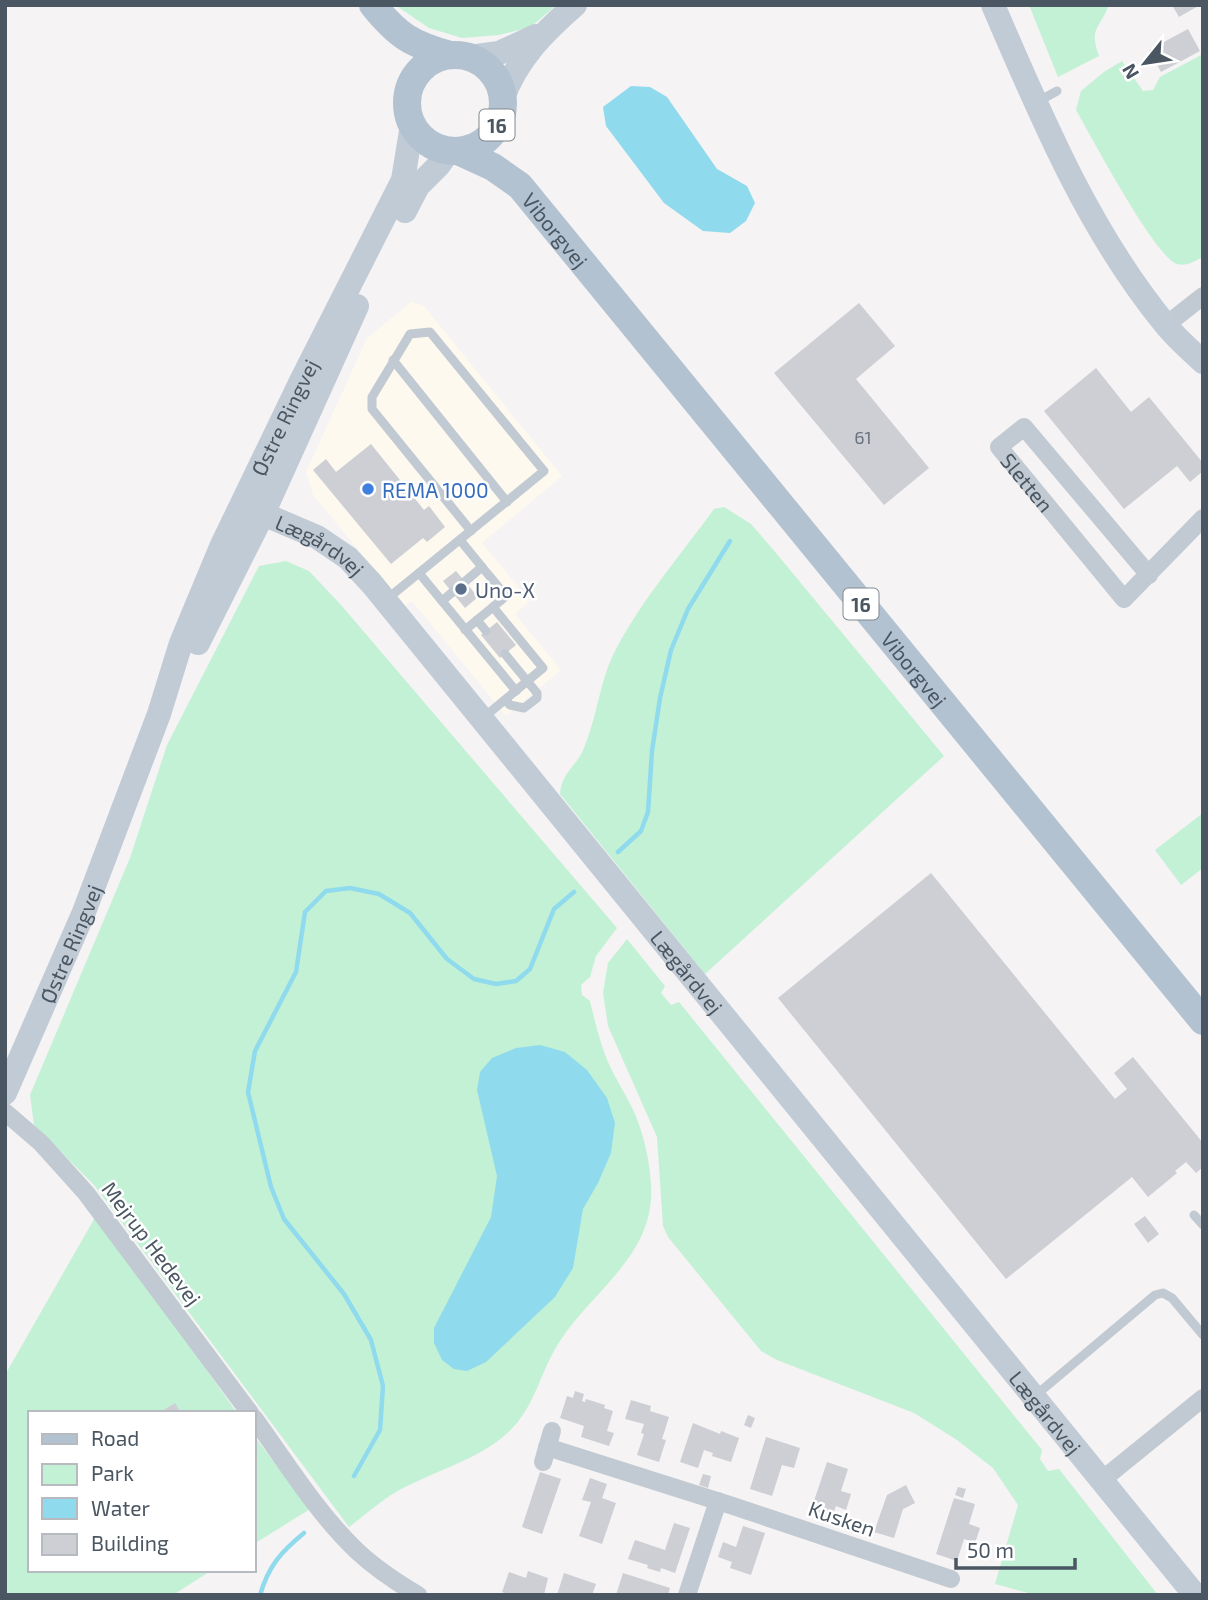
<svg xmlns="http://www.w3.org/2000/svg" width="1208" height="1600" font-family="'Exo 2',sans-serif">
	<rect width="100%" height="100%" fill="#f5f3f3"/>
	<!-- commercial -->
	<path fill="#fdf9ef" d="M411,302L423,305L562,476L482,543L530,601L515,614L561,670L506,716L412,601L405,606L313,495L306,472L367,338Z"/>
	<!-- green -->
	<g fill="#c3f1d5">
		<path d="M395,5H556L531,27L499,35L462,38L429,28Z"/>
		<path d="M1029,5H1109C1099,30 1089,27 1099,56L1058,77Z"/>
		<path d="M1203,54V257C1195,261 1186,267 1177,264C1155,257 1091,136 1076,110L1081,91L1104,72L1122,61L1143,91L1153,90L1160,77Z"/>
		<path d="M724,507L751,524L776,553L944,756L705,974L560,794C561,773 577,766 584,748C597,717 599,685 613,655C639,603 680,556 714,509Z"/>
		<path d="M286,561L309,571L341,605L617,928L596,956L590,977L581,985L582,995L590,1001C595,1022 600,1043 608,1062C616,1080 627,1096 635,1114C644,1136 650,1162 651,1186C655,1255 593,1290 560,1341C538,1374 537,1408 504,1436C473,1462 431,1472 396,1492C379,1502 364,1516 349,1527L94,1185L34,1125L30,1095L130,858L167,745L259,566Z"/>
		<path d="M1203,813V868L1181,885L1155,850Z"/>
		<path d="M627,939L665,986L661,993L671,1005L679,1002L1042,1450L1040,1459L1048,1471L1059,1469L1158,1595H1036L995,1584L1018,1505L993,1468L957,1440L914,1413L777,1360L761,1351L668,1237L663,1226L657,1137L608,1026L603,993L608,963Z"/>
		<path d="M97,1214L237,1413H30V1570H212L173,1595H5V1375Z"/>
		<path d="M254,1436L310,1509L254,1544Z"/>
	</g>
	<!-- water -->
	<g fill="#90daee">
		<path d="M631,86L650,87L667,97L717,169L747,186L755,203L746,221L730,233L703,231L664,203L606,126L603,107Z"/>
		<path d="M540,1045L565,1052L587,1070L607,1098L615,1123L611,1153L598,1183L583,1209L573,1268L555,1297L486,1362L467,1371L454,1369L442,1360L434,1343V1328L491,1217L497,1176L477,1090L480,1072L492,1058L516,1048Z"/>
	</g>
	<g fill="none" stroke-linecap="round" stroke-linejoin="round">
		<!-- stream -->
		<g stroke="#90daee" stroke-width="4.5">
			<path d="M618,852L641,831L648,812L652,751L660,698L671,650L688,609L730,541"/>
			<path d="M354,1476L380,1430L383,1386L371,1340L344,1294L284,1219L271,1187L248,1092L255,1051L296,972L305,912L326,891L350,888L379,894L410,913L447,959L474,979L496,984L516,981L530,969L554,909L574,892"/>
			<path d="M260,1595C269,1565 281,1552 304,1533"/>
		</g>
	</g>
	<!-- building -->
	<g fill="#cdcfd5">
		<path d="M1172,5H1200L1179,17Z"/>
		<path d="M1188,29L1200,51L1161,72L1149,50Z"/>
		<path d="M859,303L895,346L856,379L929,468L884,505L774,373Z"/>
		<path d="M1096,368L1131,412L1149,397L1203,463V471L1190,482L1177,466L1124,509L1044,411Z"/>
		<path d="M371,444L424,510L429,506L445,527L427,542L423,538L391,564L313,470L326,459L336,472Z"/>
		<path d="M456,571L478,597L465,608L443,581Z"/>
		<path d="M497,622L516,645L500,658L481,635Z"/>
		<path d="M931,873L1115,1099L1127,1089L1114,1073L1133,1057L1203,1143V1167L1196,1173L1186,1162L1175,1171L1177,1173L1148,1197L1132,1177L1006,1279L778,998Z"/>
		<path d="M1145,1216L1159,1234L1148,1243L1134,1224Z"/>
		<path d="M575,1391L584,1394L582,1401L585,1402L586,1399L605,1405L604,1408L613,1411L607,1431L614,1433L609,1446L581,1437L584,1426L560,1418L567,1396L573,1398Z"/>
		<path d="M631,1400L651,1406L650,1411L669,1417L662,1439L666,1440L659,1462L637,1455L644,1434L641,1433L644,1424L625,1419Z"/>
		<path d="M175,1403L181,1413H159Z"/>
		<path d="M748,1415L755,1418L751,1428L744,1425Z"/>
		<path d="M693,1423L720,1434L721,1431L739,1438L731,1462L712,1456L713,1453L704,1450L698,1468L680,1462Z"/>
		<path d="M766,1437L800,1448L794,1468L782,1465L772,1496L750,1489Z"/>
		<path d="M827,1462L848,1469L841,1491L851,1494L846,1510L836,1506L831,1520L810,1513Z"/>
		<path d="M540,1472L561,1479L542,1534L522,1527Z"/>
		<path d="M703,1474L711,1476L708,1488L699,1485Z"/>
		<path d="M590,1478L607,1484L602,1498L616,1503L602,1544L579,1536L591,1502L582,1500Z"/>
		<path d="M906,1485L915,1503L903,1509L894,1538L874,1532L887,1495Z"/>
		<path d="M958,1487L966,1489L963,1498L955,1495Z"/>
		<path d="M954,1498L975,1504L969,1524L980,1528L975,1543L964,1539L957,1561L936,1554Z"/>
		<path d="M674,1523L690,1528L675,1573L661,1568L660,1572L647,1568L648,1565L628,1559L635,1540L665,1550Z"/>
		<path d="M743,1526L765,1533L751,1575L730,1568L732,1562L718,1557L723,1542L736,1547Z"/>
		<path d="M528,1571L548,1578L544,1595H510L502,1592L509,1572L526,1578Z"/>
		<path d="M564,1573L596,1584L592,1595H557Z"/>
		<path d="M623,1573L670,1588L668,1595H616Z"/>
	</g>
	<g fill="none" stroke-linecap="round" stroke-linejoin="round">
		<!-- lane -->
		<g stroke="#c1cad2" stroke-width="9">
			<path d="M1037,102L1057,91"/>
			<path d="M393,360L507,502"/>
			<path d="M460,540L482,567"/>
			<path d="M419,573L442,601"/>
			<path d="M387,599C439,556 492,514 544,471L430,332L410,334L372,397V409L471,531"/>
			<path d="M493,607L506,596L482,567L442,601L516,691"/>
			<path d="M477,620L486,631"/>
			<path d="M465,630L493,607L543,668L483,718"/>
			<path d="M505,700L510,705L524,708L537,698V693L505,654"/>
			<path d="M1194,1215L1203,1225"/>
			<path d="M1036,1395L1155,1295L1163,1293L1172,1298L1203,1335"/>
		</g>
		<!-- street -->
		<g stroke="#c1cad2" stroke-width="18">
			<path d="M1166,325L1203,296"/>
			<path id="s1" d="M1149,575L1024,427L999,447L1124,599L1203,518"/>
			<path d="M5,1112L41,1143L86,1193L250,1413"/>
			<path d="M254,1418C286,1462 317,1513 357,1551C375,1568 396,1582 418,1595"/>
			<path d="M547,1447L733,1506L951,1579"/>
			<path d="M543,1462L552,1431"/>
			<path d="M1102,1480L1203,1398"/>
			<path d="M687,1595L718,1501"/>
		</g>
		<!-- secondary -->
		<g stroke="#c1cbd6" stroke-width="24">
			<path d="M993,5C1041,116 1088,230 1165,324C1176,338 1190,350 1203,362"/>
			<path d="M469,57L499,53L536,36"/>
			<path d="M502,100C517,59 543,33 575,5"/>
			<path d="M405,211L418,186L439,165L448,152"/>
			<path id="s2" d="M242,505L317,537L348,558L372,584L1195,1595"/>
			<path d="M198,643L263,514L357,306"/>
			<path id="s3" d="M5,1093L84,912L159,714L181,643L221,547L302,379L403,180L412,125"/>
		</g>
		<!-- primary -->
		<g stroke="#b3c2d1" stroke-width="28">
			<path d="M373,5C398,36 411,44 450,55"/>
			<circle cx="455" cy="103" r="48"/>
			<path id="s4" d="M458,151L493,167L520,186L1203,1021"/>
		</g>
	</g>
	<!-- markers -->
	<circle fill="#3f7fe0" stroke="#fff" stroke-width="2.5" cx="368" cy="489" r="7"/>
	<circle fill="#5c6f8a" stroke="#fff" stroke-width="2.5" cx="461" cy="589" r="7"/>
	<g text-anchor="middle" dominant-baseline="central" stroke-width="5" stroke-linejoin="round" paint-order="stroke">
		<!-- number labels -->
		<g font-size="18" fill="#6b747e">
			<text x="863" y="437">61</text>
		</g>
		<!-- shield labels -->
		<g fill="#fff" stroke="#808990" stroke-width="2">
			<rect x="479.5" y="109.5" width="35" height="31" rx="5"/>
			<rect x="843.5" y="588.5" width="35" height="31" rx="5"/>
		</g>
		<g font-size="19" font-weight="bold" fill="#4a5661">
			<text x="497" y="125">16</text>
			<text x="861" y="604">16</text>
		</g>
		<!-- street labels -->
		<g font-size="21" fill="#4a5661" stroke="#fff">
			<text stroke="none"><textPath href="#s4" startOffset="128">Viborgvej</textPath></text>
			<text stroke="none"><textPath href="#s3" startOffset="732">Østre Ringvej</textPath></text>
			<text stroke="none"><textPath href="#s1" startOffset="271">Sletten</textPath></text>
			<text stroke="none"><textPath href="#s2" startOffset="88">Lægårdvej</textPath></text>
			<text stroke="none"><textPath href="#s4" startOffset="695">Viborgvej</textPath></text>
			<text stroke="none"><textPath href="#s3" startOffset="163">Østre Ringvej</textPath></text>
			<text stroke="none"><textPath href="#s2" startOffset="654">Lægårdvej</textPath></text>
			<text transform="translate(152 1243) rotate(53)">Mejrup Hedevej</text>
			<text stroke="none"><textPath href="#s2" startOffset="1222">Lægårdvej</textPath></text>
			<text transform="translate(842 1518) rotate(19)">Kusken</text>
		</g>
		<!-- shop labels -->
		<g font-size="21" fill="#366cbe" stroke="#fff" text-anchor="start">
			<text x="382" y="489">REMA 1000</text>
		</g>
		<!-- service labels -->
		<g font-size="21" fill="#4e5e75" stroke="#fff" text-anchor="start">
			<text x="475" y="589">Uno-X</text>
		</g>
	</g>
	<!-- border -->
	<rect width="1208" height="1600" fill="none" stroke="#4a5661" stroke-width="14"/>
	<!-- legend -->
	<rect x="28" y="1411" width="228" height="161" fill="#ffffff" stroke="#b7bbc0" stroke-width="2"/>
	<rect x="42" y="1434" width="35" height="10" fill="#b3c2d1" stroke="#b7bbc0" stroke-width="2"/>
	<text x="91" y="1446" font-size="21" fill="#4a5661">Road</text>
	<rect x="42" y="1464" width="35" height="21" fill="#c3f1d5" stroke="#b7bbc0" stroke-width="2"/>
	<text x="91" y="1481" font-size="21" fill="#4a5661">Park</text>
	<rect x="42" y="1498" width="35" height="21" fill="#90daee" stroke="#b7bbc0" stroke-width="2"/>
	<text x="91" y="1516" font-size="21" fill="#4a5661">Water</text>
	<rect x="42" y="1534" width="35" height="21" fill="#cdcfd5" stroke="#b7bbc0" stroke-width="2"/>
	<text x="91" y="1551" font-size="21" fill="#4a5661">Building</text>
	<!-- north arrow -->
	<g transform="translate(1145 63) rotate(240)" stroke="#ffffff" stroke-width="5" paint-order="stroke">
	<path d="M0-5L12 26L0 18L-12 26Z" fill="#4a5661"/>
	<text y="-10" font-size="19" font-weight="bold" text-anchor="middle" fill="#4a5661">N</text>
	</g>
	<!-- scale -->
	<path d="M956 1558v10h119v-10" fill="none" stroke="#4a5661" stroke-width="3.5"/>
	<text x="967" y="1558" font-size="21" fill="#4a5661" stroke="#ffffff" stroke-width="5" paint-order="stroke">50 m</text>
</svg>
